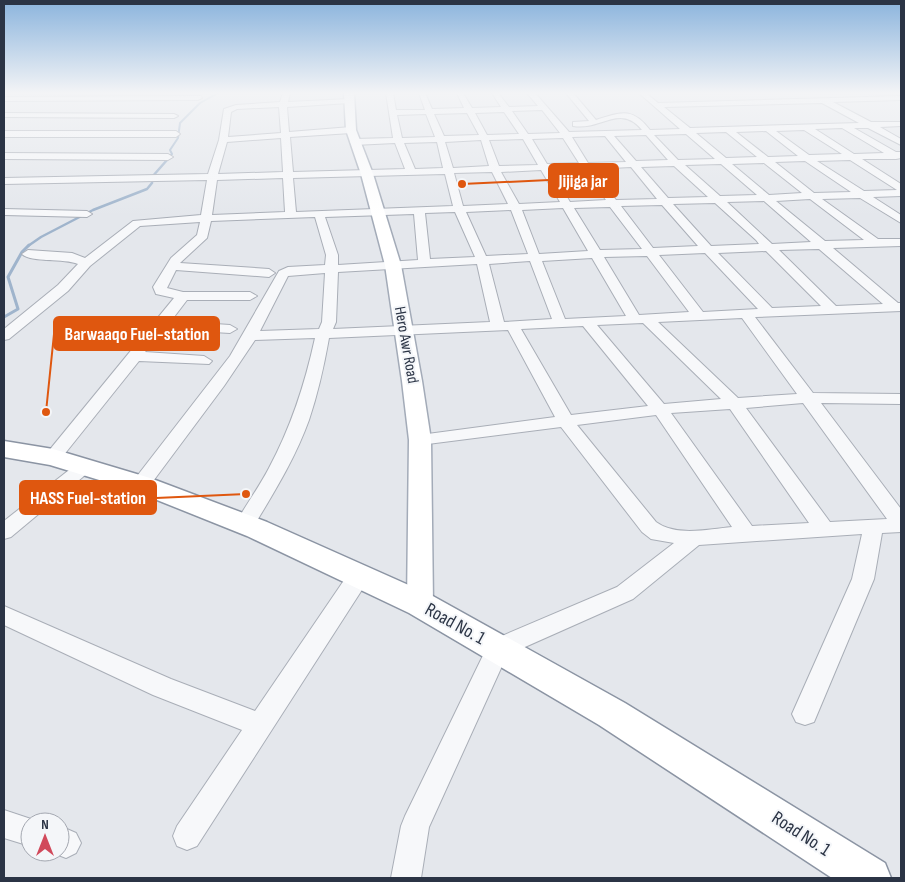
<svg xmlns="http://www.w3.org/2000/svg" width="905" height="882" font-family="'Sofia Sans Condensed',sans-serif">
	<rect width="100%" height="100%" fill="#e4e7ec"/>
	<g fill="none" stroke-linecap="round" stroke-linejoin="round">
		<!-- stream-far2 -->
		<path stroke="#9fb4cc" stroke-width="2" d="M166,161L172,154L170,150L178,138L180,123L200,103L218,93"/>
		<!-- stream-far1 -->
		<path stroke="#9fb4cc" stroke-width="2.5" d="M28,246L41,237L93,210L147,189L152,183V177L167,160"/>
		<!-- stream -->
		<path stroke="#9fb4cc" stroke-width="3" d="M4,317L18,309L8,277L22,252L29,245"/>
		<defs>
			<g id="minor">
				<path d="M283,93H290L288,102L349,99L353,101L349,103L287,107L289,132L351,127L355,130L351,133L290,137L293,172L405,169L395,143L354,145L350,142L354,139L393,138L386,93H393L396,110H425L419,93H425L432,109L464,108L457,93H463L472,108L501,107L492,93H498L509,107L538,106L527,93H535L569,132L642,130C620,103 601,131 573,126V122L589,121L566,93H573L596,120C622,112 632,107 650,130L680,129L639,93H646L658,103L901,96V100L833,102L871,122H901V126L880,127L901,139V145L868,128H854L896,152H901V158L896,159H862L901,184V196L873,197L901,215V223L860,198L822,199L878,239H901V246L833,248L898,303H901V311L755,317L813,393L901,394V404L821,403L901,509V532L882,533L874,579L814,722L805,725L796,722L792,714L852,579L862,534L699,545L633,599L507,655L429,827L421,878H391L401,826L405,816L490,641L617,587L674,543L651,539L642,532L561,427L420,445L414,444L411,440L414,436L420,435L555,417L508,330L329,338C324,366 318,393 309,420C295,459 273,494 252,529L245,531L238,529L235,524C246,505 259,487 269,468C291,427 305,384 315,338L255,340L224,386L148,488L141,490L134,488L132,484L134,480L230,356L279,271L288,267L325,265L326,255L315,217L211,221L207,238L180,263L269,269L275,273L269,277L176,270L167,288L183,292H250L257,296L250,300H187L171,321L230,325L237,329L230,333L164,329L145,352L204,356L212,361L209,364L139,361L59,461H47L44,457L47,453L174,298L156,294L153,287L171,258L197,235L200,222L140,226L90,266L68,291L9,339L4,340V329L58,285L78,264C64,258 31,263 22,254L28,250L72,253L85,258L133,221L201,215L207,180L4,184V178L208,174L219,140L224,109L236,105L280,102ZM822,103L859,123L690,128L664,107ZM279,107L281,133L228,137L231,112L237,109ZM542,110L560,133L528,134L512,111ZM504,112L519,134L487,135L475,113ZM467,113L479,135L444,136L434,114ZM426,114L435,137L402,138L397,115ZM842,128L884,153L854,154L815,129ZM804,130L842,154L809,155L776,131ZM766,131L798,156L768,157L736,132ZM726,132L757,157L726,158L696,133ZM686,134L715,159L678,160L654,135ZM646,135L668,160L636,161L614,136ZM605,136L626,162L588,163L572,137ZM281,138L283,172L218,174L227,142ZM563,138L579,163L547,164L532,139ZM523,139L538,165L499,166L489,140ZM481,140L489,166L453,168L445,142ZM437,142L443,168L415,169L404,143ZM850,160L897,190L864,191L817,161ZM805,161L851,192L814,193L775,162ZM764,163L802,193L769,195L732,164ZM721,164L757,195L720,196L685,165ZM674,166L708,197L668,198L641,167ZM631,167L657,199L616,200L592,169ZM582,169L606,200L570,202L551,170ZM541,170L560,202L519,204L501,172ZM492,172L508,204L463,206L454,173ZM445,174L453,206L296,212L293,178ZM283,178L285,212L212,215L217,180ZM810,199L864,240L825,241L776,201ZM764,201L811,242L772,244L727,202ZM715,203L756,240L759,244L711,246L673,204ZM662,205L698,246L653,248L621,206ZM610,207L642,249L600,250L574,208ZM563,208L588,251L539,254L522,210ZM511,210L528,254L486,256L466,212ZM455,212L475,257L430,259L425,213ZM414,214L418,260L338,265V255L325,217ZM819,249L883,304L836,306L779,250ZM766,251L821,306L772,308L718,253ZM705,253L758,309L703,312L659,255ZM647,256L689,312L639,315L604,257ZM592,258L626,316L565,319L542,261ZM530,261L552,319L504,322L489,264ZM477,264L490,322L333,329L336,322L338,272ZM325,273L322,322L319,329L260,331L288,276ZM742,318L797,394L738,398L658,322ZM643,323L721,399L664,404L597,325ZM583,326L648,406L571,415L521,329ZM803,403L887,519L830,522L746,408ZM730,409L809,523L752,526L671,413ZM656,415L732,527C710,529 676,537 656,522L577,425Z"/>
				<path d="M201,96L202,98L198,100L4,101L5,97Z"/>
				<path d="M4,113L174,114L178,116L174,118L4,117Z"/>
				<path d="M4,131H176L180,134L176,137H4Z"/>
				<path d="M4,153L168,154L173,157L168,160L4,159Z"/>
				<path d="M4,209L87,211L92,214L87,217L4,215Z"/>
				<path d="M84,461L90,463L93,467L90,471L11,537L4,539V521L78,463Z"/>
				<path d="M359,568L367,570L370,576L367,582L197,846L187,850L177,846L173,836L177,826L242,730L153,695L4,625V606L171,679L255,711L351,570Z"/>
				<path d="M4,810L40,822H30V846L4,838Z"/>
				<path d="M60,826L76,833L81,843L76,853L66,858L51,852H60Z"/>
			</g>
			<path id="major" d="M344,93H354L356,130L373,174L401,265L422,381L431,440L433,604L430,611L420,615L410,611L407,604L409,440L402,381L385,265L361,174L346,130Z"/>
			<path id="highway" d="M4,441L53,449L150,478L267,522L431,595L625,703L885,863L891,878H832L599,725L409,613L247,536L132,490L50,465L4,457Z"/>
		</defs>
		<!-- minor casing -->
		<use href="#minor" stroke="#a9aeb7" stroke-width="2"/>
		<!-- major casing -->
		<use href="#major" stroke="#a3abb8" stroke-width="3"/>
		<!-- highway casing -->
		<use href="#highway" stroke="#8b94a3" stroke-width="3"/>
		<!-- minor -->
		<use href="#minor" fill="#f7f8fa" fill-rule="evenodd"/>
		<!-- major -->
		<use href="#major" fill="#fff" fill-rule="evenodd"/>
		<!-- highway -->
		<use href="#highway" fill="#fff" fill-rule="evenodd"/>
	</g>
	<!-- sky -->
	<linearGradient id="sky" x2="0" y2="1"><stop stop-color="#8bb4dd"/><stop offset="0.43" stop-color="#f3f4f6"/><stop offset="1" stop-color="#f3f4f6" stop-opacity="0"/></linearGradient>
	<rect width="905" height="216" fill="url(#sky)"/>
	<g text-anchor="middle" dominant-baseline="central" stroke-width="4" stroke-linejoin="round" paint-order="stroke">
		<!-- street labels -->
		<g font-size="16" fill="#2b3445" stroke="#f4f6f9">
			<text transform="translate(406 345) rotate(80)">Hero Awr Road</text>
		</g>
		<!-- near-street labels -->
		<g font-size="19" fill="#2b3445" stroke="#f4f6f9">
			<text transform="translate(455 624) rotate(29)">Road No. 1</text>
			<text transform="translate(801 834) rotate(33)">Road No. 1</text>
		</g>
	</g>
	<!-- callouts -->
	<path fill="none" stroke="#df570f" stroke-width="2" d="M462 184L549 180M46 412L54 334M246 494L156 498"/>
	<g fill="#df570f" stroke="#f4f6f9" stroke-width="2">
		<circle cx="462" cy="184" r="5"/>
		<circle cx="46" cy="412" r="5"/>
		<circle cx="246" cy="494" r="5"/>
	</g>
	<g fill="#df570f" stroke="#df570f" stroke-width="2">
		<rect x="549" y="164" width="69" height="33" rx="5"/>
		<rect x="54" y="317" width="165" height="33" rx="5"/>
		<rect x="20" y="481" width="136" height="33" rx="5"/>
	</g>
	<g font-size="18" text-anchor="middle" font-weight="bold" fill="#fff">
		<text x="583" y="187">Jijiga jar</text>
		<text x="137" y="340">Barwaaqo Fuel-station</text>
		<text x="88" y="504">HASS Fuel-station</text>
	</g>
	<!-- border -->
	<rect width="905" height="882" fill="none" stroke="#2b3445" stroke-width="10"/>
	<!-- north arrow -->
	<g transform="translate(45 837)"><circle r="24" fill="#f4f6f9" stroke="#a4a8b1"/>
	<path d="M0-4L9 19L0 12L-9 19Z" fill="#d1495b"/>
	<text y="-8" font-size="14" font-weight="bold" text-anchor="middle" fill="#2b3445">N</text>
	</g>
</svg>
